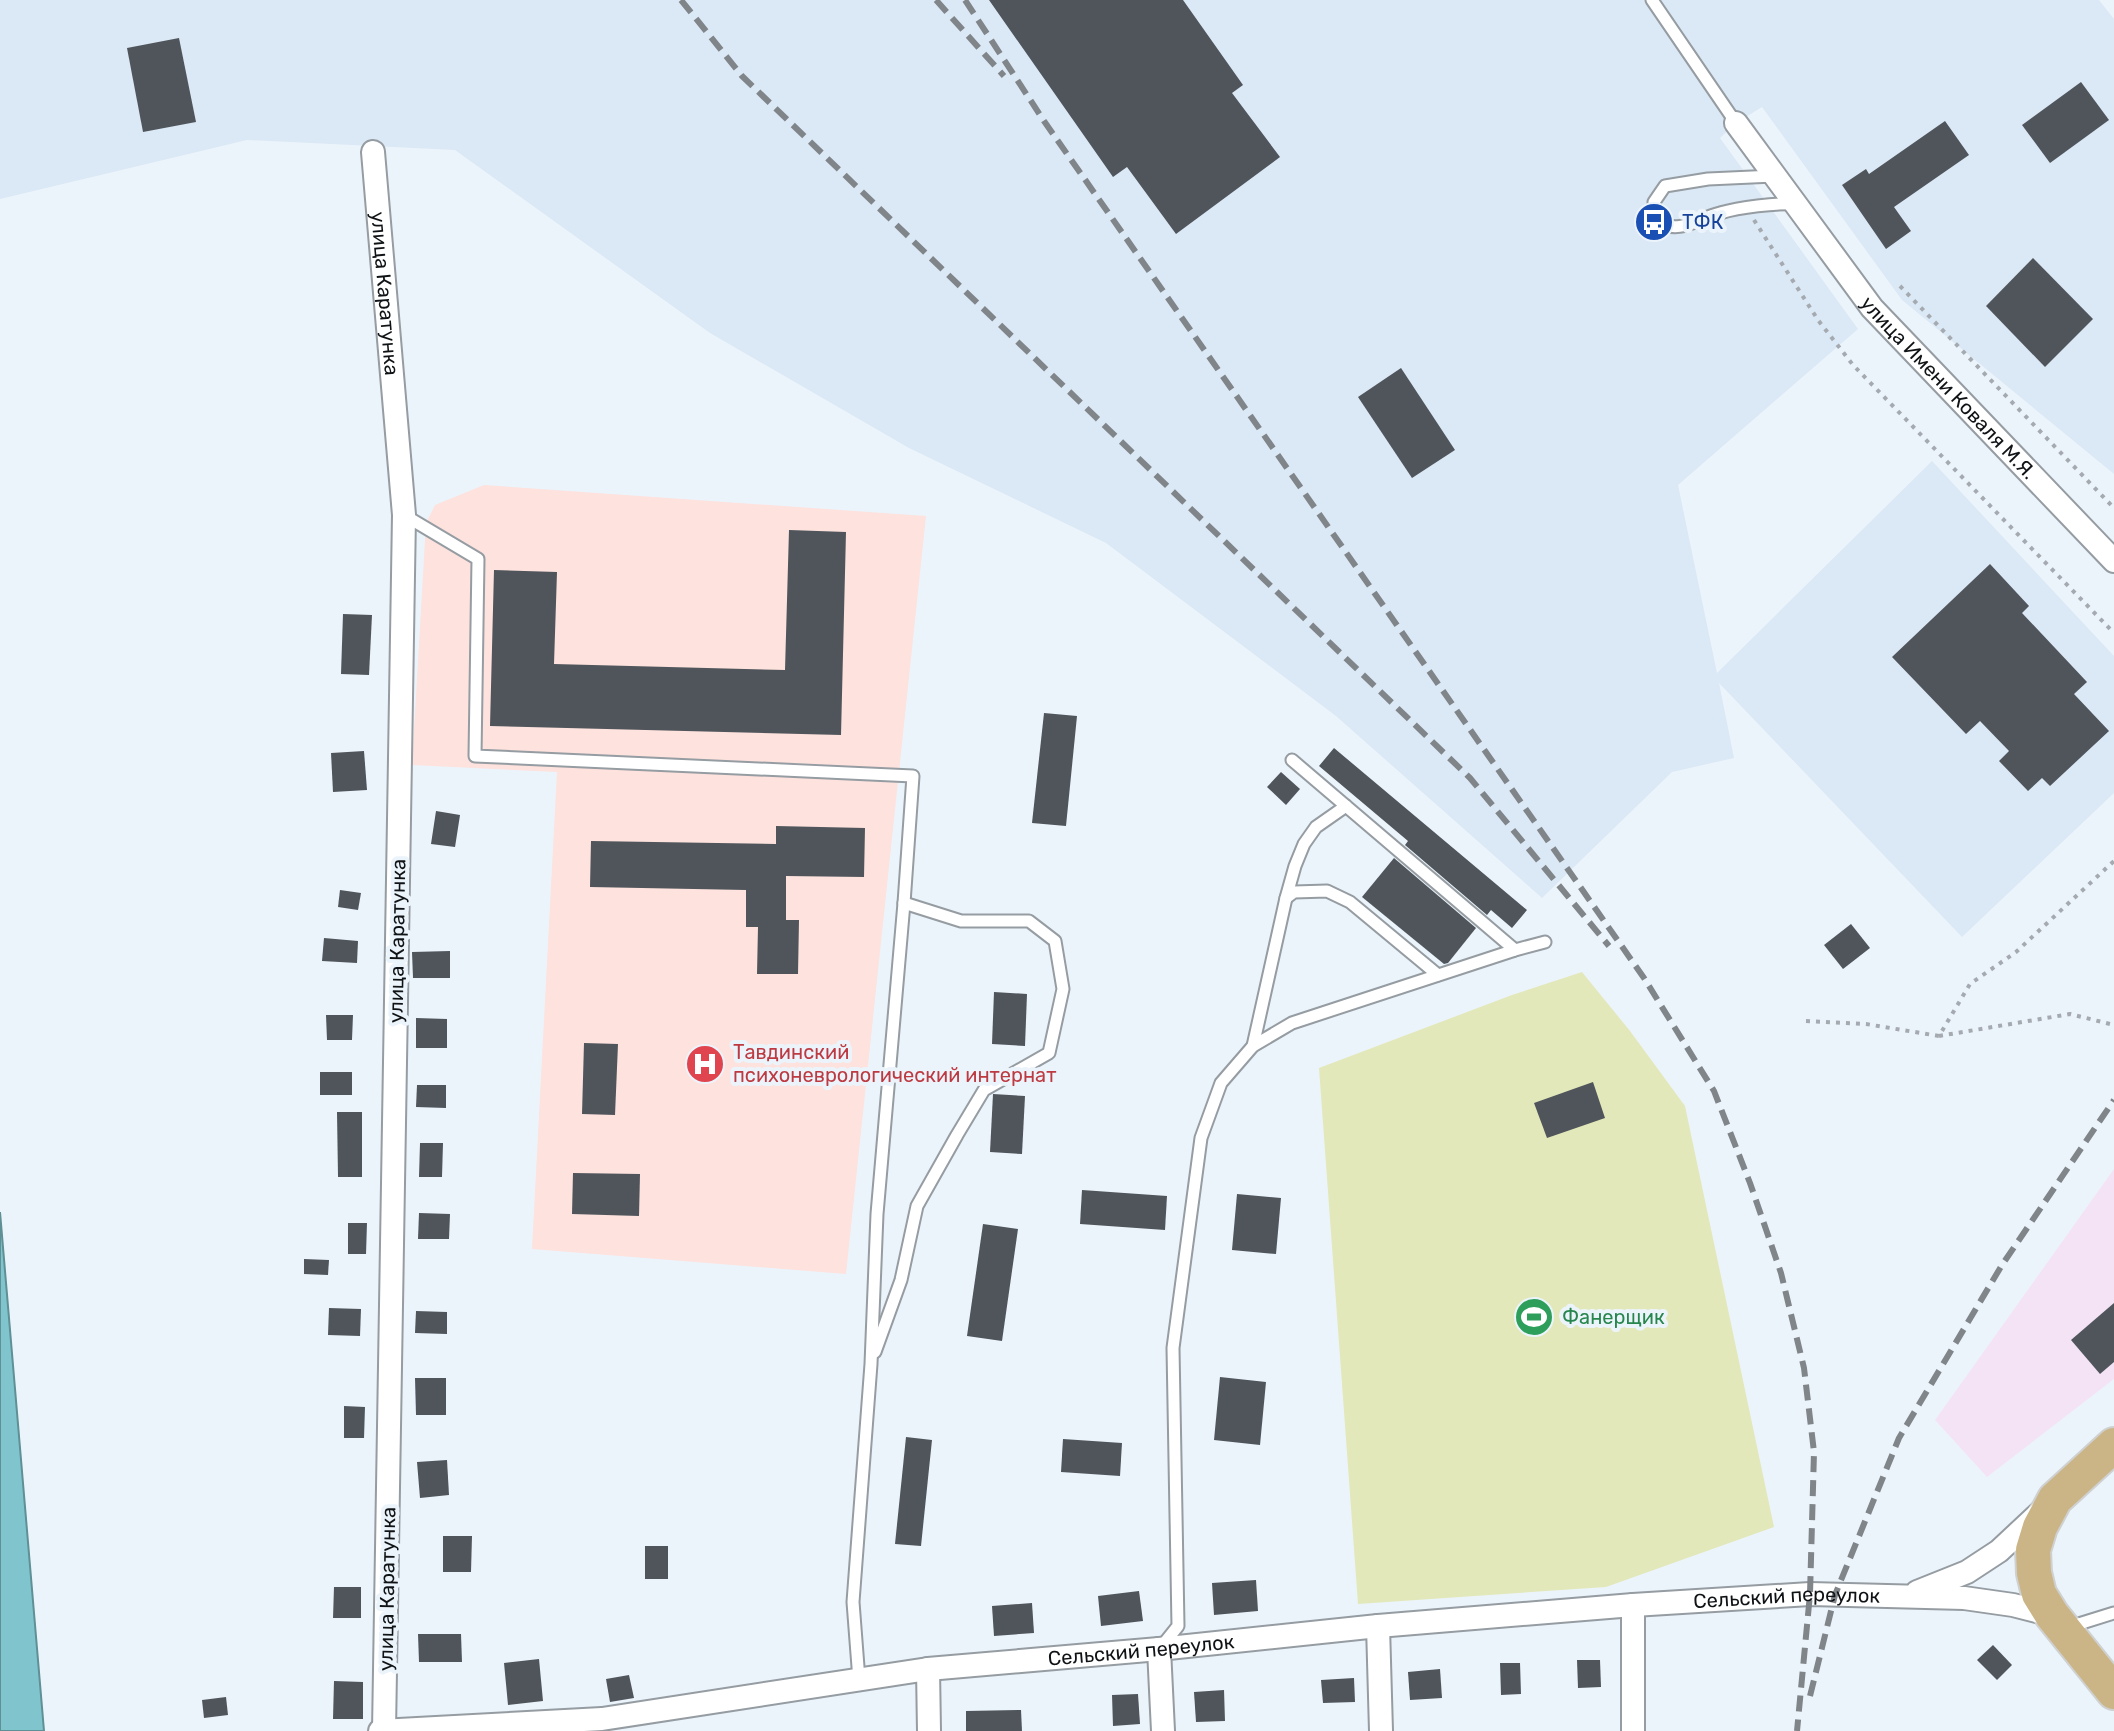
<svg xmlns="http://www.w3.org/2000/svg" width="2114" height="1731" font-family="Rubik,sans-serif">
	<rect width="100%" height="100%" fill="#ecf4fb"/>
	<!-- commercial -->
	<path fill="#f3e3f5" d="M2114,1169V1379L1987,1477L1935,1420Z"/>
	<!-- built -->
	<path fill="#dbe8f5" d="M0,0H2099L2114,19V474L1902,300L1762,107L1736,123L1720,138L1858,329L1678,485L1717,673L1932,461L2114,656V793L1962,937L1719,683L1734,758L1672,772L1542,898L1336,716L1106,543L909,448L710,333L455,150L247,140L0,199Z"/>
	<!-- medical -->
	<path fill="#fde2de" d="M484,485L926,516L846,1274L532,1249L557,772L412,765L426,523L435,505Z"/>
	<!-- green -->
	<path fill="#e2e8ba" d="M1582,972L1630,1031L1685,1106L1774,1527L1606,1587L1358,1604L1319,1068L1512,995Z"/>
	<!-- water -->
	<path fill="#80c5cd" stroke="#5e9096" stroke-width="2" d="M0,1212L44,1731H0Z"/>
	<!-- building -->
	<g fill="#4f555b">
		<path d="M989,0H1183L1243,85L1232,93L1280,157L1176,234L1127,167L1113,177Z"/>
		<path d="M179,38L196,122L143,132L127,48Z"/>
		<path d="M2081,82L2109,120L2050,163L2022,125Z"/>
		<path d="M1945,121L1969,155L1894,207L1911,231L1886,249L1842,185L1866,169L1869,174Z"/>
		<path d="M2033,258L2093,319L2045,367L1986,306Z"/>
		<path d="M1401,368L1455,450L1412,478L1358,397Z"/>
		<path d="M789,530L846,532L841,735L490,726L494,570L557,572L554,664L785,670Z"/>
		<path d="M1990,564L2029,606L2022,613L2087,682L2074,694L2109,731L2050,786L2042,778L2028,791L1999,761L2009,751L1980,721L1966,734L1892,657Z"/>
		<path d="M343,614L372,615L369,675L341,674Z"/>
		<path d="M1044,713L1077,716L1066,826L1032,823Z"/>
		<path d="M1334,748L1527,910L1512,928L1491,910L1487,915L1405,845L1408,841L1319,766Z"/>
		<path d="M364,751L367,790L333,792L331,753Z"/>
		<path d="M1281,772L1300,789L1286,805L1267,787Z"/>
		<path d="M436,811L460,815L455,847L431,844Z"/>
		<path d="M776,826L865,828L864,877L786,876V920H799L798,974H757L758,927H746V890L590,887L591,841L776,844Z"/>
		<path d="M1394,858L1476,928L1448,963L1444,964L1362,897Z"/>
		<path d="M340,890L361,893L358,910L338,907Z"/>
		<path d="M1851,924L1870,948L1843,969L1824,945Z"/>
		<path d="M324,938L358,941L357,963L322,961Z"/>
		<path d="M450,951V978H413L412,952Z"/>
		<path d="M994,992L1027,994L1025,1046L992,1044Z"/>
		<path d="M326,1015H353L352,1040H327Z"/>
		<path d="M416,1018L447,1019V1048H416Z"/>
		<path d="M584,1043L618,1044L615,1115L582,1114Z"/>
		<rect x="320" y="1072" width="32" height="23"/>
		<path d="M1593,1082L1605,1118L1547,1138L1534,1103Z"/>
		<path d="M417,1085H446V1108L416,1107Z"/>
		<path d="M993,1094L1025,1096L1022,1154L990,1152Z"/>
		<path d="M337,1112H362V1177H338Z"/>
		<path d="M420,1143H443L442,1177H419Z"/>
		<path d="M573,1173L640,1174L639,1216L572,1214Z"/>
		<path d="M1082,1190L1167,1196L1165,1230L1080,1224Z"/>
		<path d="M1237,1194L1281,1198L1276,1254L1232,1250Z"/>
		<path d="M419,1213L450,1214L449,1239H418Z"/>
		<path d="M348,1223H367L366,1254H348Z"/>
		<path d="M983,1224L1018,1229L1002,1341L967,1336Z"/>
		<path d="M304,1259L329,1260L328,1275L304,1274Z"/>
		<path d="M2114,1303V1362L2100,1374L2071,1340Z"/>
		<path d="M329,1308L361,1309L360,1336L328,1335Z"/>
		<path d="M416,1311L447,1312V1334L415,1333Z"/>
		<path d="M1220,1377L1266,1382L1260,1445L1214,1440Z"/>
		<path d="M415,1378H446V1415H416Z"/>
		<path d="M344,1406L365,1407L364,1438H344Z"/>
		<path d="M906,1437L932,1440L921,1546L895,1544Z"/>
		<path d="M1063,1439L1122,1443L1120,1476L1061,1472Z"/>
		<path d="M447,1460L449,1495L420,1498L417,1462Z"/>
		<path d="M443,1536H472L471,1572H443Z"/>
		<rect x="645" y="1546" width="23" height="33"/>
		<path d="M1256,1580L1258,1611L1214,1615L1212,1583Z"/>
		<path d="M334,1587H361V1618H333Z"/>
		<path d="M1139,1591L1143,1621L1101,1626L1098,1596Z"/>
		<path d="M1032,1603L1034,1633L994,1636L992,1606Z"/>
		<path d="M418,1634H461L462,1662H419Z"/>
		<path d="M1993,1645L2012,1665L1997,1680L1977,1660Z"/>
		<path d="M539,1659L543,1701L508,1705L504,1663Z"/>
		<path d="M1577,1660H1600L1601,1687L1578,1688Z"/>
		<path d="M1500,1663H1520L1521,1694L1501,1695Z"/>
		<path d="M1440,1669L1442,1698L1410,1700L1408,1672Z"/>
		<path d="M629,1675L634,1698L610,1702L606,1679Z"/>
		<path d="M1354,1678L1355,1702L1323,1703L1321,1680Z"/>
		<path d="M334,1681L363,1682V1719H333Z"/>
		<path d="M1224,1690L1225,1721L1196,1722L1194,1692Z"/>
		<path d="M1138,1694L1140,1724L1113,1726L1112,1695Z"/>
		<path d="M226,1697L228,1715L204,1718L202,1700Z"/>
		<path d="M1021,1710L1022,1731H966V1711Z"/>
	</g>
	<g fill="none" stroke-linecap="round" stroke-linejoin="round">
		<defs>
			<g id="lane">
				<path d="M1652,0L1736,123"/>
				<path d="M1774,176L1708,179L1665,186L1654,202V222C1683,234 1694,220 1720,213C1740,207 1775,203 1796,204"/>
				<path d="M404,515L478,559L475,756L913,776L904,903L877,1214L871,1364L853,1602L859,1680"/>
				<path d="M1292,760L1515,950"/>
				<path d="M1286,898L1294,892L1327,891L1350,902L1438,975"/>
				<path d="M1253,1046L1286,898L1295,866L1304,844L1316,827L1346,806"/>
				<path d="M875,1352L901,1280L917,1206L957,1135L984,1090L1049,1053L1063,989L1055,941L1029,921H961L904,903"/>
				<path d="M2069,1627L2114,1613"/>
				<path d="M1162,1646L1178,1626L1173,1348L1201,1138L1221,1083L1253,1046L1292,1023L1515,950L1545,942"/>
			</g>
			<g id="street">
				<path id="s1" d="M1736,123L1872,308L2114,561"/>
				<path id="s2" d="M373,152L404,515L384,1731"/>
				<path d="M1917,1592L1967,1572L1999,1551L2044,1509"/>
				<path d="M1633,1605V1731"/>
				<path d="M1378,1626L1381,1731"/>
				<path d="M1159,1649L1163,1731"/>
				<path d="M928,1669L929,1731"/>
				<path id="s3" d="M380,1731L602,1719L928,1669L1159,1649L1378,1626L1633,1605L1810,1594L1964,1598L2013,1605L2052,1615"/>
			</g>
			<path id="primary" d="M2114,1445L2055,1499L2040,1527L2033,1550L2034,1573L2039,1594L2052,1615L2114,1692"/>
		</defs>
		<!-- lane casing -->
		<use href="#lane" stroke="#959ca2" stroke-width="15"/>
		<!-- street casing -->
		<use href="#street" stroke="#959ca2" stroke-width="26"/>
		<!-- primary casing -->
		<use href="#primary" stroke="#cfd0d0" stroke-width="38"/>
		<!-- path -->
		<g stroke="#a4aab0" stroke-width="4" stroke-dasharray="4 6" stroke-linecap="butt">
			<path d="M1754,220L1818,320L1853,365L2114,633"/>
			<path d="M1900,286L2114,508"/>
			<path d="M1806,1021L1866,1024L1939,1036L1970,984L2016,952L2114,861"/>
			<path d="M1939,1036L2070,1014L2114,1025"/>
		</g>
		<!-- lane -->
		<use href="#lane" stroke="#fff" stroke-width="11"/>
		<!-- street -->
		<use href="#street" stroke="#fff" stroke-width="22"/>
		<!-- primary -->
		<use href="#primary" stroke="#cbb586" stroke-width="34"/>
		<!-- rail -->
		<g stroke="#80858a" stroke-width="6" stroke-dasharray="16 8" stroke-linecap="butt">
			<path d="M681,0L742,76L1470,778L1609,946"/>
			<path d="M936,0L1004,76"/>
			<path d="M965,0L1044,121L1644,978L1714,1091L1750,1183L1781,1273L1804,1368L1814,1452L1810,1594L1797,1731"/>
			<path d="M1810,1696L1835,1595L1899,1438L2002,1265L2114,1100"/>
		</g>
	</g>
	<!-- icons -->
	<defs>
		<symbol id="bus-disc" viewBox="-11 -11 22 22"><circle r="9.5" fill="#1a4fb4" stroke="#ecf4fb"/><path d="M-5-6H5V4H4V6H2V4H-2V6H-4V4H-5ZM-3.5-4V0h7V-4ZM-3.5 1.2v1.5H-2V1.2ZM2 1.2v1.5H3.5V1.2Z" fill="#fff"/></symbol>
		<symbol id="hospital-disc" viewBox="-11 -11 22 22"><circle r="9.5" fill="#e0444e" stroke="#ecf4fb"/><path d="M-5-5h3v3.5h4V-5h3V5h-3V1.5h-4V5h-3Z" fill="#fff"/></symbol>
		<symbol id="stadium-disc" viewBox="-11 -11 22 22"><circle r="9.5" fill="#2e9e5b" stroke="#ecf4fb"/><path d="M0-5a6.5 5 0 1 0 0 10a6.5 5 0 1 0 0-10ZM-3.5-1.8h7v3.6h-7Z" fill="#fff"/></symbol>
	</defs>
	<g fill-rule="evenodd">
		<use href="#bus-disc" x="1632" y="200" width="44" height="44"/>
		<use href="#hospital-disc" x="683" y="1042" width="44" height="44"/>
		<use href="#stadium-disc" x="1512" y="1295" width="44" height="44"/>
	</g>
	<g text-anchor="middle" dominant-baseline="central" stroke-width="8" stroke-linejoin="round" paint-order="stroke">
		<!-- transit labels -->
		<g font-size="20" fill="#164399" stroke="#ecf4fb" text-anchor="start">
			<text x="1682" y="222">ТФК</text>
		</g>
		<!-- street labels -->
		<g font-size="20" fill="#101315" stroke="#ecf4fb">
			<text stroke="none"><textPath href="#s2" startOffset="142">улица Каратунка</textPath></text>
			<text stroke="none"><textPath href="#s1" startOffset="340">улица Имени Коваля М.Я.</textPath></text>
			<text transform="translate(397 941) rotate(-89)">улица Каратунка</text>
			<text transform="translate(387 1589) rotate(-89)">улица Каратунка</text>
			<text stroke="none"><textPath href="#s3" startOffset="1414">Сельский переулок</textPath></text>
			<text stroke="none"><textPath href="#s3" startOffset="766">Сельский переулок</textPath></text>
		</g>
		<!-- health labels -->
		<g font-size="20" fill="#be3a42" stroke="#ecf4fb" text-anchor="start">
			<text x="733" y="1052">Тавдинский<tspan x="733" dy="23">психоневрологический интернат</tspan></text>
		</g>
		<!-- leisure labels -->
		<g font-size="20" fill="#27864d" stroke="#ecf4fb" text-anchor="start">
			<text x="1562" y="1317">Фанерщик</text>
		</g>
	</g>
</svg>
